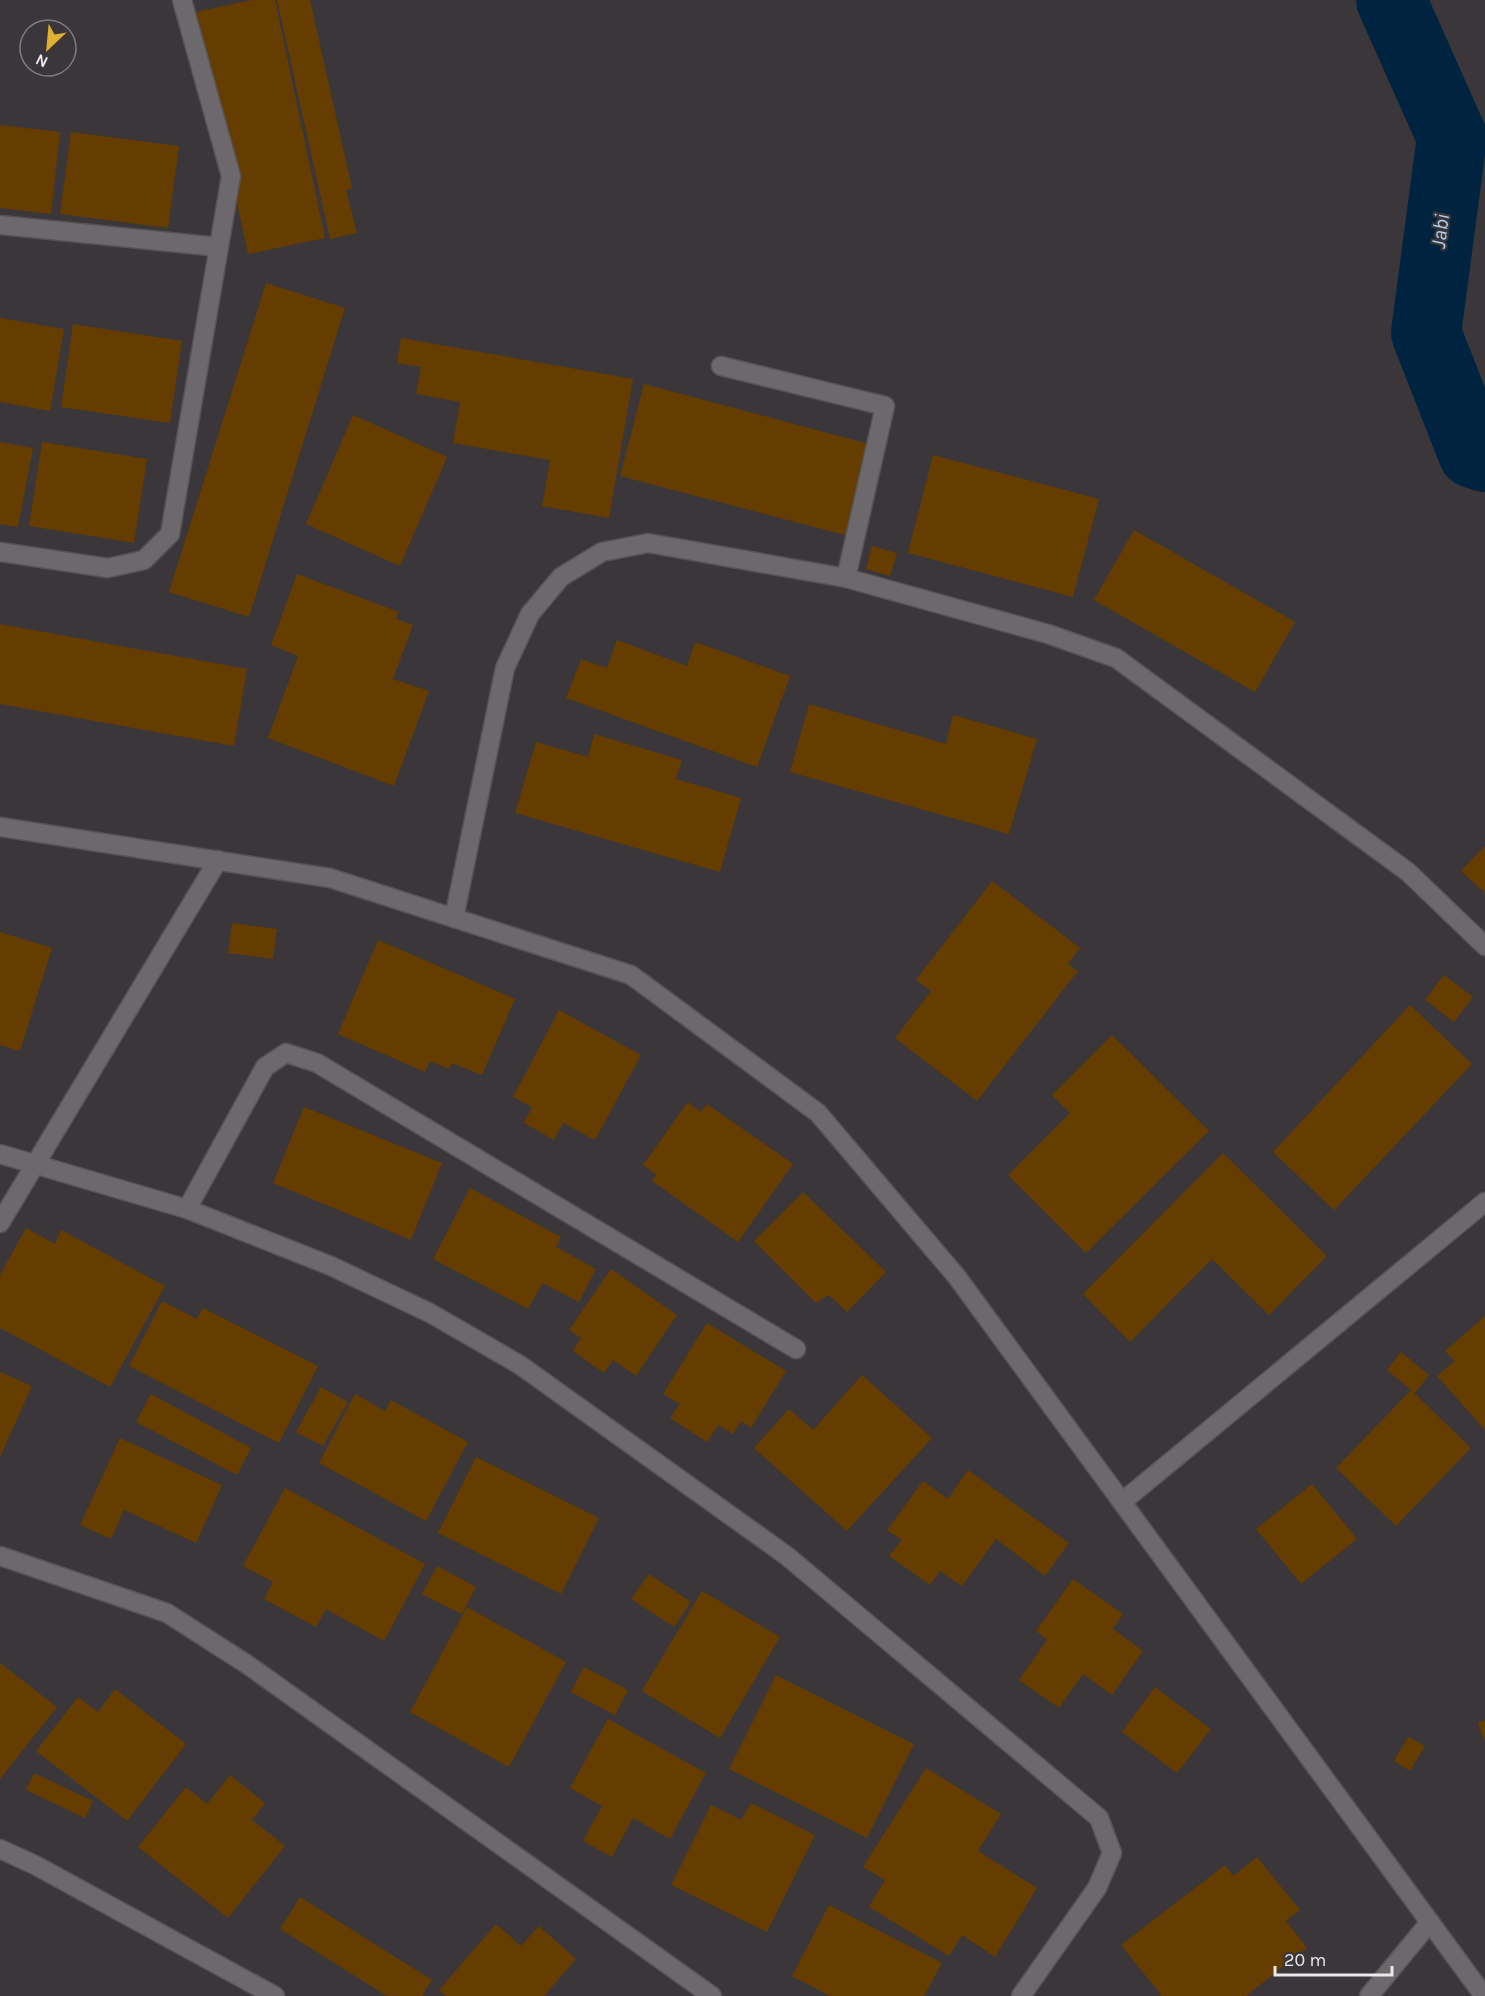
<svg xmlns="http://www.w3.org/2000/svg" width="1485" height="1996" font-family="Karla,sans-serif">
	<rect width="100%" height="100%" fill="#3a3639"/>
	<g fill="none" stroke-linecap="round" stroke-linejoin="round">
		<!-- river -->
		<path stroke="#002440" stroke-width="70" d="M1391,0L1452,137L1426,333L1473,453L1485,457"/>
	</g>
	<!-- building -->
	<g fill="#663d00">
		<path d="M252,0H275L325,238L248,254L196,12Z"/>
		<path d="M277,0H310L352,188L346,190L357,233L330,239Z"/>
		<path d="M0,125L60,132L51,214L0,208Z"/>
		<path d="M71,132L179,146L168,228L60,214Z"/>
		<path d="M266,283L345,308L249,617L169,592Z"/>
		<path d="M0,318L64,329L50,411L0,402Z"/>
		<path d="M73,324L182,341L170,423L61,407Z"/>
		<path d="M401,338L633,379L609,518L542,506L550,460L453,443L460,402L416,394L421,367L397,363Z"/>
		<path d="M644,384L869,444L845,535L620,476Z"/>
		<path d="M353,415L447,457L400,566L306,524Z"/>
		<path d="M0,442L33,448L18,527L0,524Z"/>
		<path d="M42,442L147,459L134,543L29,526Z"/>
		<path d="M933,455L1099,499L1073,597L908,553Z"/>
		<path d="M1134,530L1295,622L1255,692L1094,600Z"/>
		<path d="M872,546L897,553L890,576L866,569Z"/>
		<path d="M297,574L399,612L396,619L413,625L393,679L429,691L394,786L268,738L298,656L271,645Z"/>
		<path d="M0,624L247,669L234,746L0,704Z"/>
		<path d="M617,640L687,666L695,642L790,676L757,767L566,698L581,659L607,668Z"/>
		<path d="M809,704L946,744L953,715L1037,739L1009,834L790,772Z"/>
		<path d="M594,734L682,760L676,779L741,798L720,872L515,813L536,742L588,757Z"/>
		<path d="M1485,846V893L1461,871Z"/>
		<path d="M992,881L1080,948L1068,964L1078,971L977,1101L895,1038L931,991L916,980Z"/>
		<path d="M232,923L277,929L273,959L228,953Z"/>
		<path d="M0,932L52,948L20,1051L0,1045Z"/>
		<path d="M378,940L515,999L482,1075L452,1063L449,1069L430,1061L425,1072L338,1034Z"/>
		<path d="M1444,975L1473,997L1454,1022L1425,1000Z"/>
		<path d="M1410,1005L1472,1064L1334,1210L1273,1152Z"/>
		<path d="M559,1010L641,1055L595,1140L563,1123L554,1140L524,1123L532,1107L513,1097Z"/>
		<path d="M1112,1035L1209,1131L1086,1253L1008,1175L1070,1113L1052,1095Z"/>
		<path d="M688,1102L701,1112L707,1104L793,1164L738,1242L652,1181L657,1175L643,1165Z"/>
		<path d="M304,1107L442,1163L411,1240L273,1183Z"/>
		<path d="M1223,1153L1327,1256L1269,1315L1212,1259L1130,1342L1083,1294Z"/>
		<path d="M470,1188L561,1237L556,1247L596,1269L579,1302L543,1283L528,1309L433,1259Z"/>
		<path d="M803,1192L886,1272L847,1312L829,1295L816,1303L754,1241Z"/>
		<path d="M26,1228L55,1244L61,1230L165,1286L110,1387L0,1328V1275Z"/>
		<path d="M611,1269L677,1315L636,1376L613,1360L604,1373L573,1351L581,1338L569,1330Z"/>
		<path d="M162,1301L197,1319L203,1308L318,1366L279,1443L129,1366Z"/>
		<path d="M1485,1316V1430L1437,1376L1455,1361L1445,1351Z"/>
		<path d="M707,1323L786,1371L751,1428L741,1421L733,1434L718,1425L707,1442L670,1418L680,1404L663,1394Z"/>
		<path d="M1401,1352L1429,1375L1415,1393L1387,1370Z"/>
		<path d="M0,1372L32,1386L0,1457Z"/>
		<path d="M862,1375L932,1438L847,1531L754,1448L789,1409L813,1430Z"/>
		<path d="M321,1387L348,1402L323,1446L296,1432Z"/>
		<path d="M1411,1390L1471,1448L1396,1526L1336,1468Z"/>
		<path d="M151,1394L251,1448L237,1475L136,1422Z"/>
		<path d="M355,1394L385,1411L391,1400L468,1442L426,1521L319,1463Z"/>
		<path d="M120,1438L222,1485L196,1543L124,1510L111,1539L80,1525Z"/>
		<path d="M476,1457L599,1518L561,1594L438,1533Z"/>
		<path d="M968,1470L1069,1543L1045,1576L996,1539L962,1586L940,1571L930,1585L889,1556L902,1540L887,1530L923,1481L948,1499Z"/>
		<path d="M1312,1484L1357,1539L1301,1584L1256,1529Z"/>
		<path d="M285,1488L425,1564L384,1641L326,1609L316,1627L264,1599L273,1582L243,1566Z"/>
		<path d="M437,1566L476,1587L462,1614L422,1594Z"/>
		<path d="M649,1574L691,1602L674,1627L631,1599Z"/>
		<path d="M1073,1579L1123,1614L1113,1629L1143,1651L1112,1695L1083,1674L1059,1708L1019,1680L1047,1640L1036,1631Z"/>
		<path d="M702,1591L780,1637L720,1738L642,1691Z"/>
		<path d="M467,1607L566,1662L509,1767L410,1712Z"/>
		<path d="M0,1663L57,1707L0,1779Z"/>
		<path d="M584,1667L628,1690L615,1715L571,1692Z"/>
		<path d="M776,1675L914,1744L867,1838L729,1769Z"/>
		<path d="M1155,1687L1211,1729L1177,1773L1122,1732Z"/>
		<path d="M115,1689L186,1744L127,1821L36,1751L78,1697L98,1712Z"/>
		<path d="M608,1719L706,1773L670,1839L633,1818L612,1857L583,1841L602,1806L570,1788Z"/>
		<path d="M1485,1720V1742L1478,1723Z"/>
		<path d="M1408,1737L1425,1746L1410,1771L1394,1761Z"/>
		<path d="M926,1768L1001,1814L978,1851L1037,1888L995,1957L962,1935L949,1956L869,1907L885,1880L863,1867Z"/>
		<path d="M34,1773L93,1801L85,1818L26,1790Z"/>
		<path d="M230,1775L265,1803L252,1820L285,1846L228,1918L138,1847L186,1787L207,1804Z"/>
		<path d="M751,1803L815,1835L767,1932L671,1885L711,1805L741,1820Z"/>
		<path d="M1257,1857L1300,1910L1286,1921L1307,1948L1246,1996H1162L1121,1945L1225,1865L1233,1876Z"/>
		<path d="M300,1897L432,1980L422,1996H387L280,1929Z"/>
		<path d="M829,1905L942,1963L924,1996H830L792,1976Z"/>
		<path d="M496,1924L521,1946L539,1926L576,1959L544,1996H446L439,1990Z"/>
	</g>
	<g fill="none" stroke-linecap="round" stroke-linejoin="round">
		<defs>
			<path id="lane" d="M721,366L885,406L846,578"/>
			<g id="street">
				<path d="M0,225L219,247"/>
				<path d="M0,552L108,568L144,560L170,534L231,176L182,0"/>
				<path d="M0,827L330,878L631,975L818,1113L957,1277L1484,1996"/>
				<path d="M454,918L505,668L530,614L561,577L602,552L648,543L846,578L1048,634L1116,658L1408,872L1485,946"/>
				<path d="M0,1154L187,1209L331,1266L430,1313L520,1365L787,1556L1099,1818L1112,1853L1097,1888L1021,1996"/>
				<path d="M187,1209L265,1067L286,1053L317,1063L796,1349"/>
				<path d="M0,1223L218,860"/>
				<path d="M1122,1502L1485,1202"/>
				<path d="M0,1556L167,1613L248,1665L712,1996"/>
				<path d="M0,1849L35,1865L275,1996"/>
				<path d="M1369,1996L1430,1922"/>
			</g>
		</defs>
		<!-- lane casing -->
		<use href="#lane" stroke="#555355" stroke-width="21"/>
		<!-- street casing -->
		<use href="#street" stroke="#555355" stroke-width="21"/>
		<!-- lane -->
		<use href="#lane" stroke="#6c686b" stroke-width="18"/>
		<!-- street -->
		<use href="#street" stroke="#6c686b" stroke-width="18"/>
	</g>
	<g text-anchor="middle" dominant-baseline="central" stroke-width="4.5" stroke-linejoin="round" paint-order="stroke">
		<!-- water labels -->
		<g font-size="21" font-style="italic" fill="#afd0ef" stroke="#3a3639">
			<text transform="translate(1440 231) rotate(-83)">Jabi</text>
		</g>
	</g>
	<!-- north arrow -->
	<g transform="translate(48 48) rotate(206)"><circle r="28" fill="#3a3639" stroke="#807d80" stroke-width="1.5"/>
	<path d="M0-4.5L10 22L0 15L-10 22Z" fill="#deb133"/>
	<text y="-9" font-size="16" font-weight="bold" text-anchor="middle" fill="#eae8ea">N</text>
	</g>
	<!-- scale -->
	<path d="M1275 1966v9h117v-9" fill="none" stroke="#eae8ea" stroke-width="3"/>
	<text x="1284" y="1966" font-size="18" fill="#eae8ea" stroke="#3a3639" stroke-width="4.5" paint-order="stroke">20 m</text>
</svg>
